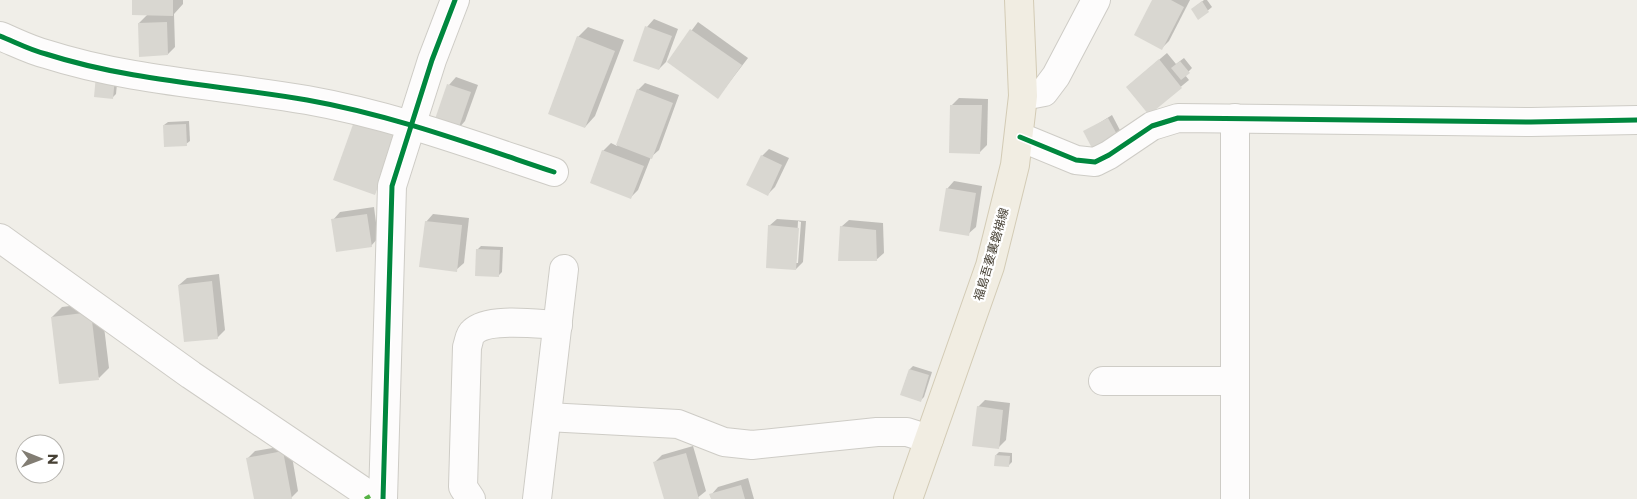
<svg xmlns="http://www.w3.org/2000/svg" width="1637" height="499" font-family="Montserrat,'Noto Sans JP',sans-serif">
	<rect width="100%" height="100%" fill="#f0eee8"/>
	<!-- shadow -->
	<g fill="#0003" fill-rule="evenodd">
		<path d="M134,0H183V4L174,14L175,47L168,54L139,23L148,14Z"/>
		<path d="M1153,0H1190L1169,41L1162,48Z"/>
		<path d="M1204,0H1207L1212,7L1199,18L1196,6Z"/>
		<path d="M654,19L678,29L666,62L659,69L647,27Z"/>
		<path d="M698,22L748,58L718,97L668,62Z"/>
		<path d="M588,27L624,40L595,116L585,127L578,37Z"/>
		<path d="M1167,53L1176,64L1184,58L1192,68L1185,75L1189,80L1149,113L1127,87Z"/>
		<path d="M118,74L116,94L113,97L96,96Z"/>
		<path d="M456,77L478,85L465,121L458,129L436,121L449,85Z"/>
		<path d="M645,83L679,95L659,150L651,157L638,190L631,197L603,151L611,143L617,146L638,90Z"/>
		<path d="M959,98L988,99L987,145L979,153L952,105Z"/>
		<path d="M1112,115L1122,134L1118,137L1085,132Z"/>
		<path d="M189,121L190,141L186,144L164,125L168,122Z"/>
		<path d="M769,149L789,158L775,187L768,194L762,156Z"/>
		<path d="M954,181L982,186L976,227L968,234L947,189Z"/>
		<path d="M374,207L378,238L371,246L333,220L340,212Z"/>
		<path d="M433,214L469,218L464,263L456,270L426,222Z"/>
		<path d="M777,219L806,221L803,262L796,269L769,226ZM798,221L801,222L798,263H796Z"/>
		<path d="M849,220L883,223L884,253L876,260L841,227Z"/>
		<path d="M481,246L503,247L502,272L498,276L477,250Z"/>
		<path d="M219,274L225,330L217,338L179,285L187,278Z"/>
		<path d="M101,302L109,368L99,378L52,317L62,307Z"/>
		<path d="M913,366L932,372L924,397L920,401L901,394L910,369Z"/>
		<path d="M985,400L1010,403L1006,440L999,447L978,407Z"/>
		<path d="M290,445L298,491L291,498L255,499L247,459L255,451Z"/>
		<path d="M693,446L706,491L696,499H665L655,462L662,455Z"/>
		<path d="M999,452L1012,453V462L1008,466L996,455Z"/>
		<path d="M748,478L754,499H712L711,495L718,487Z"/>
	</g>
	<!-- building -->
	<g fill="#d9d7d1">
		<path d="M132,0H173V16L132,15Z"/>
		<path d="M1152,0H1171L1184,7L1162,50L1134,35Z"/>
		<path d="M1202,1L1209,12L1198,20L1191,9Z"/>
		<path d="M167,22L168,55L139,57L138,23Z"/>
		<path d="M645,26L672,36L659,70L633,61Z"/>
		<path d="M690,29L742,65L718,99L667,62Z"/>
		<path d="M577,36L615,51L585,128L548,114Z"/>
		<path d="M1159,59L1182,88L1149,115L1126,87Z"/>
		<path d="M1180,61L1190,73L1181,80L1171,68Z"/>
		<path d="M96,75L115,77L113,99L94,97Z"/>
		<path d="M447,84L471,92L458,130L434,122Z"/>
		<path d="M637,89L673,103L652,159L616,145Z"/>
		<path d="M950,105H982L980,154L949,153Z"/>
		<path d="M356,116L398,131L375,195L333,180Z"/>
		<path d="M1108,118L1119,138L1094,152L1083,131Z"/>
		<path d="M186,124L187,146L164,147L163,125Z"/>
		<path d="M602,150L644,166L631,199L590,183Z"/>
		<path d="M761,155L782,165L768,196L746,185Z"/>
		<path d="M946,188L976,193L969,236L939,231Z"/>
		<path d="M367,214L372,247L336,252L331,219Z"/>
		<path d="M425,221L462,225L457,272L419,267Z"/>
		<path d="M768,225L799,228L796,270L766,268Z"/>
		<path d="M840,226L876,230L877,261H838Z"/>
		<path d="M476,249L500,250L499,277L475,276Z"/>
		<path d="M212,281L218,339L184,342L178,285Z"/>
		<path d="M91,312L99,380L59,384L51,317Z"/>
		<path d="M909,369L929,375L921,402L900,395Z"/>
		<path d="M977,406L1003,410L999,449L972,446Z"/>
		<path d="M283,451L292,499H254L246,458Z"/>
		<path d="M686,453L699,499H664L653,462Z"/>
		<path d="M995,455L1010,456L1009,467L994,466Z"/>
		<path d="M741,485L745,499H711L709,494Z"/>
	</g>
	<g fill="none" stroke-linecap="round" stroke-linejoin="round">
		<defs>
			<g id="minor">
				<path d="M0,36C15,42 30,50 46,54C130,81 220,85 307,100C392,115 473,145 554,172"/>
				<path d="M1023,96L1044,92L1056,76L1096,0"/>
				<path d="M1020,137L1076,160L1095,162L1109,155L1152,126L1178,118L1531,122L1637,120"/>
				<path d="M0,238L191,375L375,499"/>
				<path d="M1103,381H1235"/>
				<path d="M547,417L678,424L724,442L752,445L877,432H907L929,439"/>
				<path d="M383,499L392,186L432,60L455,0"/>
				<path d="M471,499L463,487L467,347C469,342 469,335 473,332C488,317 537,324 558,325"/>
				<path d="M537,499L564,269"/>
				<path d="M1235,499V118"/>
			</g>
			<path id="primary" d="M908,499L990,266L1015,165L1023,96L1019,0"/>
		</defs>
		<!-- minor casing -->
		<use href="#minor" stroke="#ceccc6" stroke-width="30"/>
		<!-- primary casing -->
		<use href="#primary" stroke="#d3cbb5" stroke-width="30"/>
		<!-- minor -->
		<use href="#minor" stroke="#fdfcfc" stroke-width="28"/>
		<!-- primary -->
		<use href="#primary" stroke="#f1ede2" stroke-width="28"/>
		<!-- quiet -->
		<path stroke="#57b346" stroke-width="4" stroke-dasharray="8 4" stroke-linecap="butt" d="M365,499L370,496"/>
		<defs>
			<g id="cycleway">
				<path d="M0,36C15,42 30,50 46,54C130,81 220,85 307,100C392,115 473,145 554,172"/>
				<path d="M1020,137L1076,160L1095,162L1109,155L1152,126L1178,118L1531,122L1637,120"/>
				<path d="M383,499L392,186L432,60L455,0"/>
			</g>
		</defs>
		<!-- cycleway casing -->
		<use href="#cycleway" stroke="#fff" stroke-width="8"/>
		<!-- cycleway -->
		<use href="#cycleway" stroke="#00873e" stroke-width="5"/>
	</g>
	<g text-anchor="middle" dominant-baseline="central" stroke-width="4.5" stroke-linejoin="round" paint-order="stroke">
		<!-- street labels -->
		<g font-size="12" fill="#464034" stroke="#fff">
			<text transform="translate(991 254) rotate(-74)">福島吾妻裏磐梯線</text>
		</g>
	</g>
	<!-- north arrow -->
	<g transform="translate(40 459) rotate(91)"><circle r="24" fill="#ffffff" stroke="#b5b3ae"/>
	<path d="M0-4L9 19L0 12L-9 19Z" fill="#827d73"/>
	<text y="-8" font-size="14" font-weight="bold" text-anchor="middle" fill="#464034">N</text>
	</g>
</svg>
